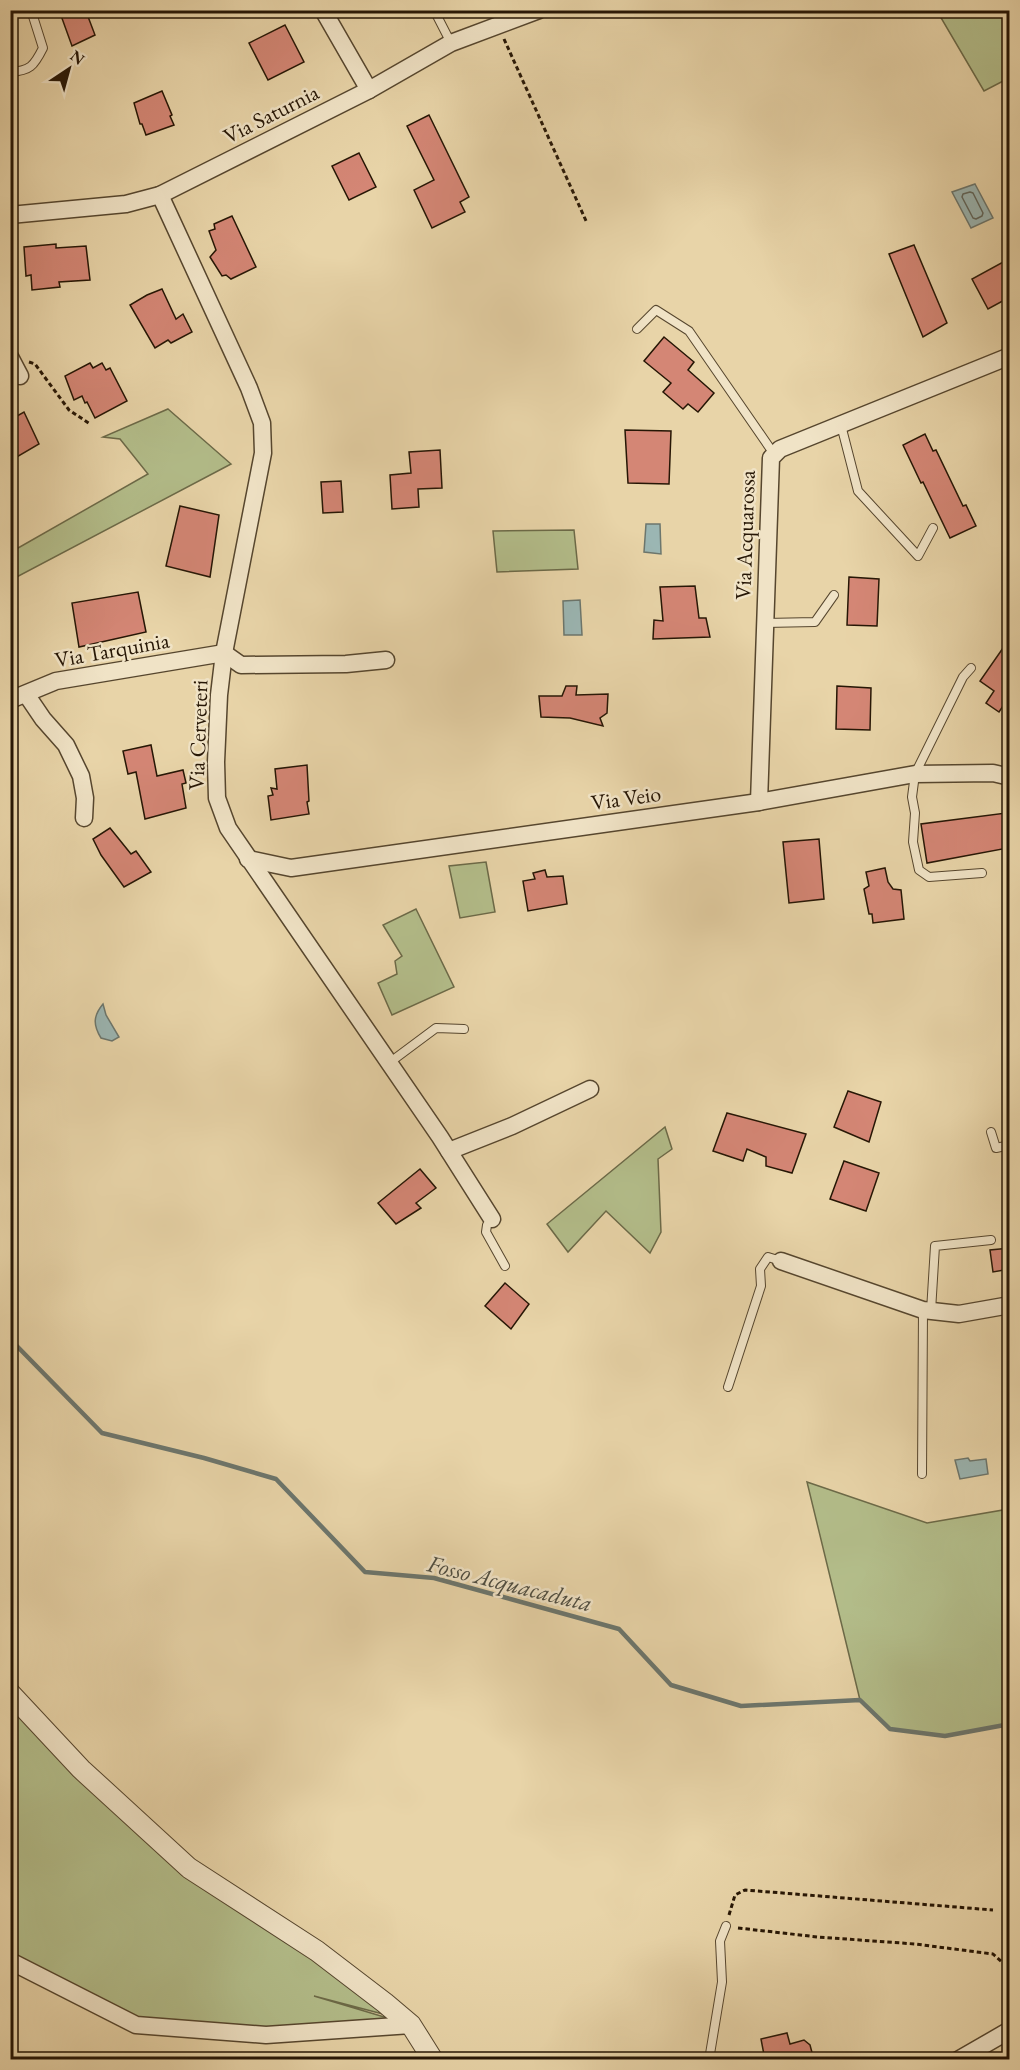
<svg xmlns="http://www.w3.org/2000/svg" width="1020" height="2070" font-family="'EB Garamond',serif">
	<rect width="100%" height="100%" fill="#e8d4a8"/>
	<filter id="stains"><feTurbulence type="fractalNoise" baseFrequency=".00333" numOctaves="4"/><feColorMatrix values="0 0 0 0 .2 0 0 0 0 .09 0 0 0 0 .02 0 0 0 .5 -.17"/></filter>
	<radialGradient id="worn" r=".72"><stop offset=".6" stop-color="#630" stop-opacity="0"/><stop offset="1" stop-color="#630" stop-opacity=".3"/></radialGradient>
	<!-- green -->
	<g fill="#b3bd8a" stroke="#6c6a48" stroke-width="1.5">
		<path d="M937,11H1009V78L984,91Z"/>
		<path d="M168,409L231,464L11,580V552L148,474L120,439L103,437Z"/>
		<path d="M574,530L578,569L497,572L493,531Z"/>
		<path d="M486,862L495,912L460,918L449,866Z"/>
		<path d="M416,909L454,987L392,1015L378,983L397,974L395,961L402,956L383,925Z"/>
		<path d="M665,1127L672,1149L658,1159L661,1232L650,1253L606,1211L568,1252L547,1224Z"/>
		<path d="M807,1482L927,1523L1009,1509V1724L945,1736L890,1729L860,1700Z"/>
		<path d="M10,1693L189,1868L398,2018L314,1996L411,2025L266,2035L136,2025L11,1961Z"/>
	</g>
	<!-- water -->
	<g fill="#9bb6b3" stroke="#6c766d" stroke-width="1.5">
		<path d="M975,184L993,218L971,228L952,192Z"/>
		<path d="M646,524H660L661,554L644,552Z"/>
		<path d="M580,600L582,635H564L563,601Z"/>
		<path d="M103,1004L106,1015L119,1037L112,1041L101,1038C93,1025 93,1016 103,1004Z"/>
		<path d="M968,1458L970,1461L986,1459L988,1474L960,1479L955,1460Z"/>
	</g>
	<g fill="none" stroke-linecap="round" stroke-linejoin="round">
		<!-- shore -->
		<path stroke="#60665c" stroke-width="1.5" d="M970,192L973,193L983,213L982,216L976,219L973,218L962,197L963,194Z"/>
		<!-- stream -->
		<path stroke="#6c766d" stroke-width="4.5" d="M10,1339L102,1433L204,1458L276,1479L365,1572L434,1578L619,1629L671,1685L741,1706L860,1700L890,1729L945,1736L1010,1724"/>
	</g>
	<!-- building -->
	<g fill="#d48675" stroke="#261605" stroke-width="1.5">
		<path d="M59,10H82L84,15L87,14L95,35L72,46Z"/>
		<path d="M285,25L304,62L268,80L249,43Z"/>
		<path d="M162,91L172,115L170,116L174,125L146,135L142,124H140L134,103Z"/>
		<path d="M429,115L469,197L460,202L465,212L432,228L414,190L434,180L407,126Z"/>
		<path d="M359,153L376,187L349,200L332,166Z"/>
		<path d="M232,216L256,267L231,279L226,275L222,276L210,257L216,250L209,231L215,229L214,224Z"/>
		<path d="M56,244V248L86,246L90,280L59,282L60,287L32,290L31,275L26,276L24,247Z"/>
		<path d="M914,245L947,323L923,337L889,254Z"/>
		<path d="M1005,261L1010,269V297L988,309L972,279Z"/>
		<path d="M162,289L176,319L183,314L192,332L171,343L168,340L155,348L130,305L147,295Z"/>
		<path d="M664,337L694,362L688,370L714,393L698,412L688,404L683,409L663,392L671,383L644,361Z"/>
		<path d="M90,363L93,368L102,363L106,370L110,368L127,401L95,418L87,402L85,403L82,396L74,400L65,376Z"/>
		<path d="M24,412L39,444L10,461V420Z"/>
		<path d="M625,430L671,431L669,484L628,483Z"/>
		<path d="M925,434L933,451L936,450L963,506L966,505L976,526L950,538L923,482L921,483L903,445Z"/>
		<path d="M440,450L442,488L418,489L419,507L392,509L390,475L411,473L409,452Z"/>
		<path d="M341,481L343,512L323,513L321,482Z"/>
		<path d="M180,506L219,515L210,577L166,566Z"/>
		<path d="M849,577L879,579L877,626L847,625Z"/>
		<path d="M695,586L699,618H706L710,637L653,639L654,620L663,621L660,587Z"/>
		<path d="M138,592L146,632L79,647L72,603Z"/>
		<path d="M1010,638V710L1003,706L999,712L986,703L994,691L980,681Z"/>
		<path d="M566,686H577L576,695L608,694L607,713L600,718L603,726L570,718L541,717L539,696H562Z"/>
		<path d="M837,686L871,688L870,730L836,729Z"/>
		<path d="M151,745L157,776L183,770L186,783L182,784L186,808L145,819L136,772L128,774L123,751Z"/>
		<path d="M307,765L309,801L307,802L309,814L271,820L268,796L273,795L271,788L277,789L275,769Z"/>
		<path d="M1006,813L1008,848L927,863L921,824Z"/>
		<path d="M110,828L131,854L136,851L151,872L124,887L101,855L93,839Z"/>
		<path d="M819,839L824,899L789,903L783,842Z"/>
		<path d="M885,868L888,882L893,889L901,890L904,919L873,923L872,914H869L864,889L869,886L866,872Z"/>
		<path d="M545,870L547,877L563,876L567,904L528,911L523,881L535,879L533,873Z"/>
		<path d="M848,1091L881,1102L869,1142L834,1127Z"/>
		<path d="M727,1113L806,1134L792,1173L766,1166V1157L747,1149L743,1161L713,1151Z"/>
		<path d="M844,1161L879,1173L866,1211L830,1199Z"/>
		<path d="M420,1169L436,1188L416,1203L421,1208L396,1224L378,1203Z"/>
		<path d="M1010,1248V1269L993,1272L990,1250Z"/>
		<path d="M505,1283L529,1304L511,1329L485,1306Z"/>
		<path d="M787,2033L790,2044L804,2040L810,2045L814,2060H765L761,2039Z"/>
	</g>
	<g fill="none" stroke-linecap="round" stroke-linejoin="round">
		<defs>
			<g id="service">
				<path d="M434,10L451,43"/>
				<path d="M10,72C30,71 34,66 43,48L31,10"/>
				<path d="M637,329L656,310L689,331L774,454"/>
				<path d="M841,425L858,491L918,556L933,528"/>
				<path d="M765,623L815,622L834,595"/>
				<path d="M971,668L963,677L915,774L912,797L915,813L913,842L919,870L929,877L982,873"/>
				<path d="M389,1063L436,1028L464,1029"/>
				<path d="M991,1132L996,1148L1010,1145"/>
				<path d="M492,1219L487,1225L486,1232L505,1266"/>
				<path d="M931,1311L935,1246L991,1240"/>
				<path d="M728,1387L761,1286L760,1269L768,1257L781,1261"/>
				<path d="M922,1474L923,1310"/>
				<path d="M709,2060L722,1982L720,1941L726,1926"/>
			</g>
			<g id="minor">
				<path d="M323,10L369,90"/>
				<path d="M160,195L249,388L262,423L263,453L224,653L219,695L216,762L217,798L228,828L440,1137L492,1219"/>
				<path d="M10,215L126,204L160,195L369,90L451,43L539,10"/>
				<path d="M10,357L20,376"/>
				<path d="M26,694L43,719L66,745L81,776L85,798L84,818"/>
				<path d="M10,700L56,681L224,653L241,665L346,664L386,660"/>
				<path d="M759,802L771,458L780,449L1010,356"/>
				<path d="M248,859L291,868L759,802L915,774L993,773L1010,777"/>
				<path d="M449,1151L512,1126L590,1089"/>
				<path d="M781,1261L923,1310L959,1314L1010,1305"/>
				<path d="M10,1961L136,2025L266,2035L411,2025"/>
				<path d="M958,2060L1010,2030"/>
			</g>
			<path id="tertiary" d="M10,1693L81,1769L189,1868L317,1951L385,2003L411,2025L433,2060"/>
		</defs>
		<!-- service casing -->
		<use href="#service" stroke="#56462e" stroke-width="10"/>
		<!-- minor casing -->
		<use href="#minor" stroke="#56462e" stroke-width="19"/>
		<!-- tertiary casing -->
		<use href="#tertiary" stroke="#56462e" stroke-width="22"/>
		<!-- path -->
		<g stroke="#261605" stroke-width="3" stroke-dasharray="4.5 3" stroke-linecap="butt">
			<path d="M504,39L587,223"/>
			<path d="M29,362L35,364L69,410L90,424"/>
			<path d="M729,1915L735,1895L745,1890L993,1910"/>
			<path d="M738,1928L818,1937L915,1944L993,1954L1010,1969"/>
		</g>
		<!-- service -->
		<use href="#service" stroke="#f0e3c6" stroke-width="8"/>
		<!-- minor -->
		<use href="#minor" stroke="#f0e3c6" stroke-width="16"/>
		<!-- tertiary -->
		<use href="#tertiary" stroke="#f0e3c6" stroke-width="20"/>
		<defs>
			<path id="rail" d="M1005,2060L1010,2058"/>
		</defs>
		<!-- rail casing -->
		<use href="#rail" stroke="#261605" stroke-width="7"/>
		<!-- rail -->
		<use href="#rail" stroke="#f0e3c6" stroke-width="4.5" stroke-dasharray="14" stroke-linecap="butt"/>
	</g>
	<g text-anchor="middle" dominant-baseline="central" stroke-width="5" stroke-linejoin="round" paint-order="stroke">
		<!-- street labels -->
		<g font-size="22" fill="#261605" stroke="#f0e3c6">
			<text transform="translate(271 114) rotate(-27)">Via Saturnia</text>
			<text transform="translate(745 535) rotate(-88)">Via Acquarossa</text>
			<text transform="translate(112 650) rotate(-10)">Via Tarquinia</text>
			<text transform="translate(198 735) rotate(-88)">Via Cerveteri</text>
			<text transform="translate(626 798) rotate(-8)">Via Veio</text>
		</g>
		<!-- water labels -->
		<g font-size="24" font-style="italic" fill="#4f4e42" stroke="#f0e3c6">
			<text transform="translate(510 1583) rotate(14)">Fosso Acquacaduta</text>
		</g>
	</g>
	<!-- margin -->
	<rect width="1020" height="2070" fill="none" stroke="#e8d4a8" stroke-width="36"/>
	<rect x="12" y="12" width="996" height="2046" fill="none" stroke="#261605" stroke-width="3"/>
	<rect x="18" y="18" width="984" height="2034" fill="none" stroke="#261605" stroke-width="1.5"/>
	<!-- north arrow -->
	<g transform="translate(69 69) rotate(36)" stroke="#f0e3c6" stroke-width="4.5" paint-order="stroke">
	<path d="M0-4.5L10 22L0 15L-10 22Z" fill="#261605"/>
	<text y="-9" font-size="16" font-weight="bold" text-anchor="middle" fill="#261605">N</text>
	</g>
	<rect width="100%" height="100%" filter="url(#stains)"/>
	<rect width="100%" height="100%" fill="url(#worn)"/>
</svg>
